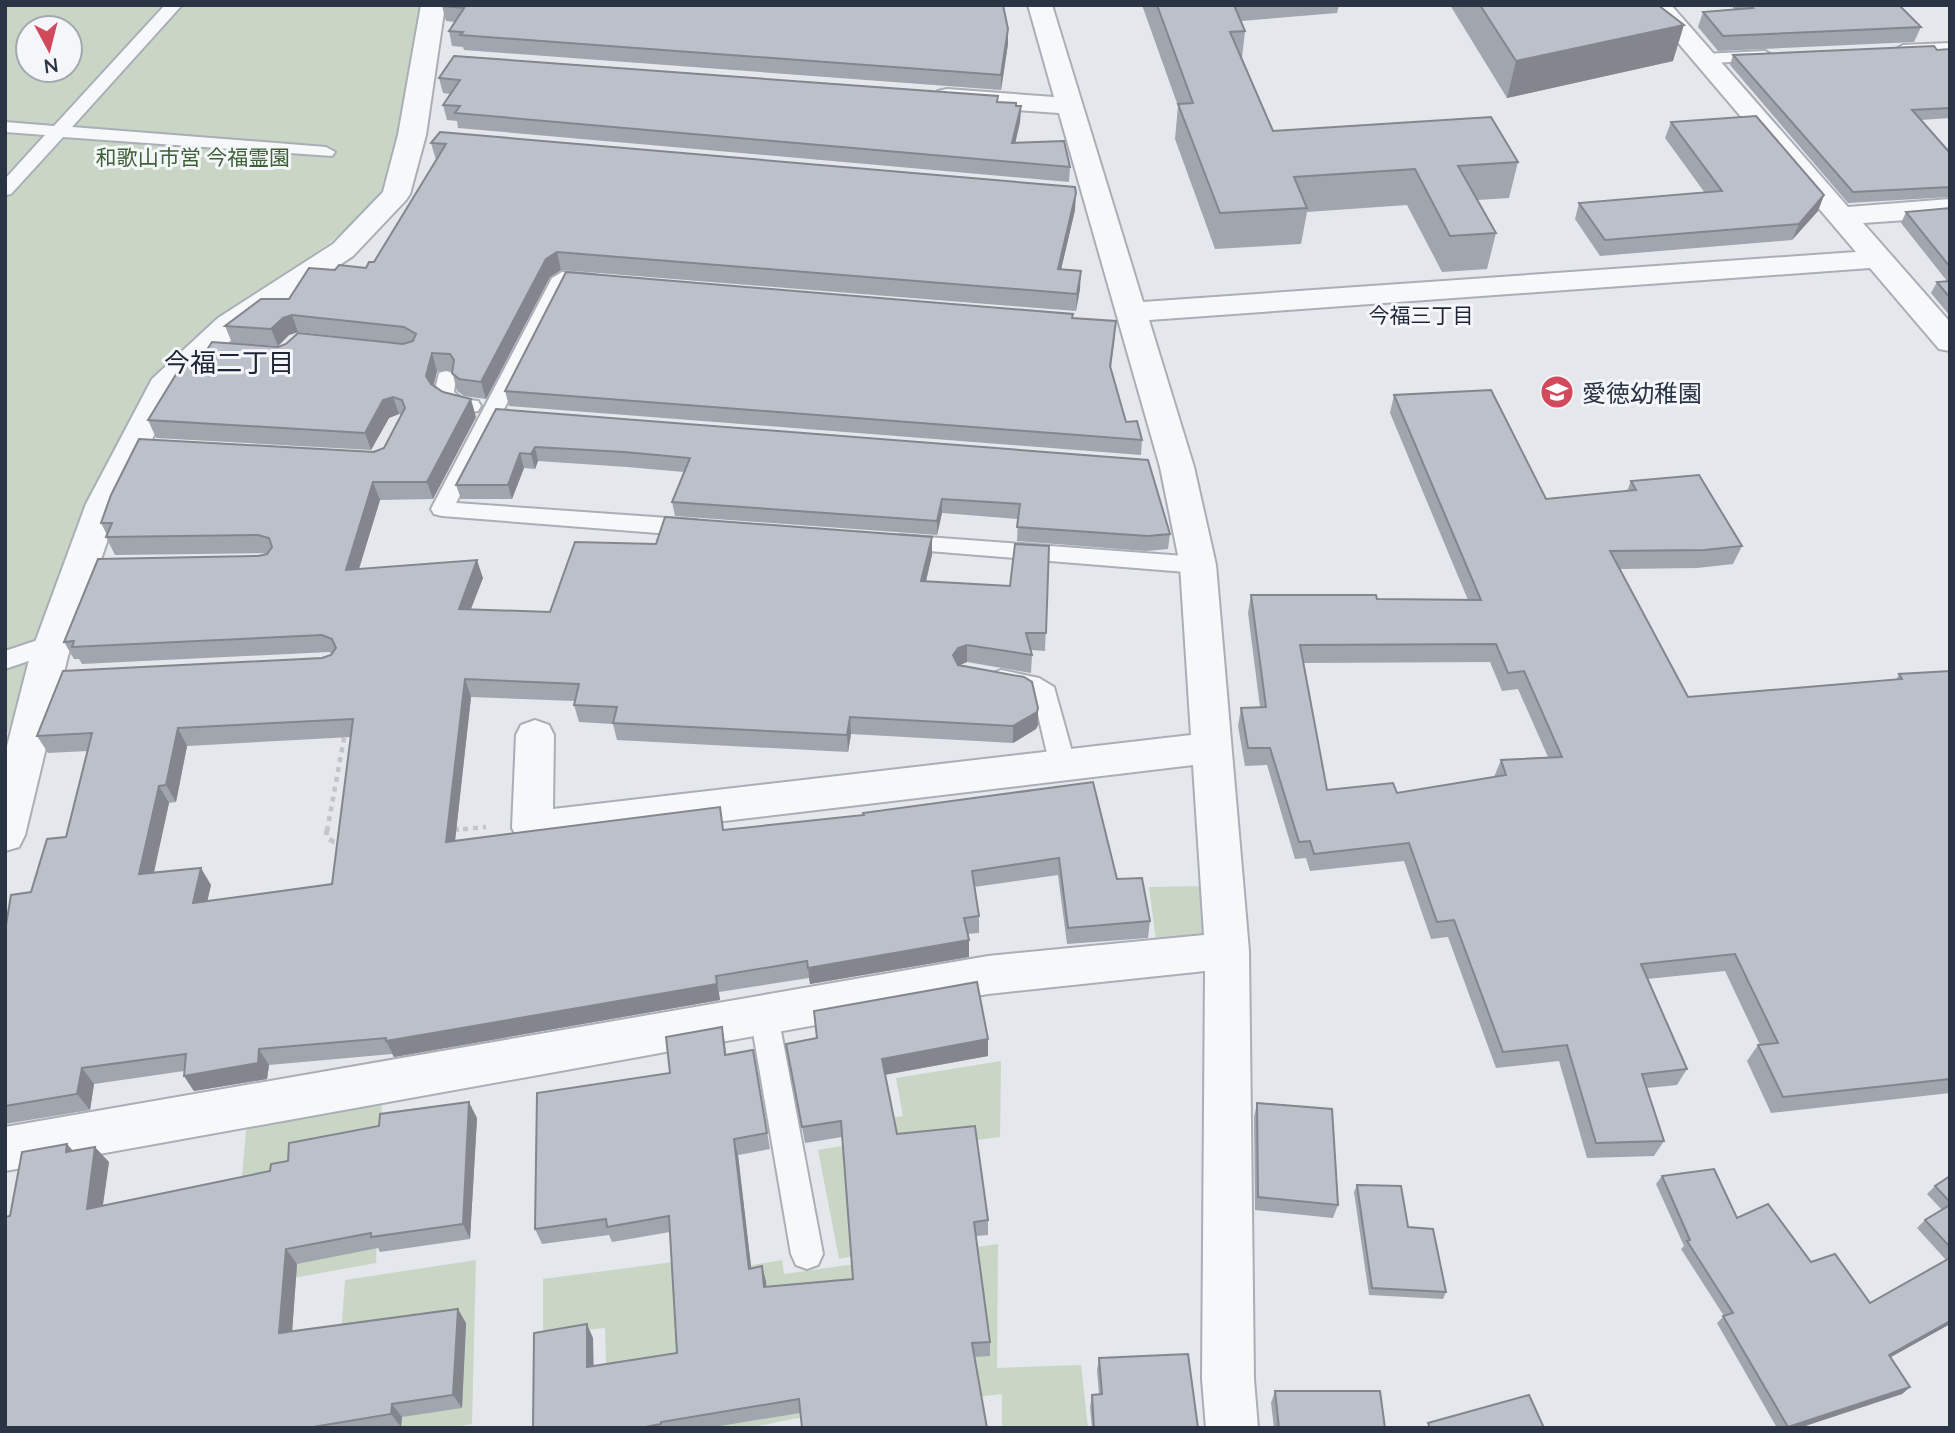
<svg xmlns="http://www.w3.org/2000/svg" width="1955" height="1433" font-family="Lato,'Noto Sans JP',sans-serif">
	<rect width="100%" height="100%" fill="#e4e7ec"/>
	<!-- green -->
	<g fill="#c9d6c5" fill-rule="evenodd">
		<path d="M5,5H422L404,113L389,181L376,203L328,244L187,344L131,423L5,738ZM28,28H70V70H28Z"/>
		<path d="M1203,886L1207,935L1156,941L1149,887Z"/>
		<path d="M1001,1061L1000,1137L853,1156L861,1254L839,1259L818,1150L859,1143L854,1123L903,1116L896,1078Z"/>
		<path d="M382,1097L376,1263L232,1289L247,1120Z"/>
		<path d="M998,1244L997,1368L1081,1365L1088,1428H1002V1394L792,1419L750,1428H678L672,1353L606,1364L605,1328L543,1334V1279L673,1262L672,1279L782,1260L784,1274Z"/>
		<path d="M476,1260L472,1424L450,1428H334L345,1280Z"/>
	</g>
	<g fill="none" stroke-linecap="round" stroke-linejoin="round">
		<defs>
			<g id="service">
				<path d="M165,5H182L72,127L326,147L335,152L332,156L63,137L11,194L5,195V179L45,135L5,132V122L54,126Z"/>
				<path d="M1950,43V53L1903,55L1895,50L1903,45Z"/>
				<path d="M1765,51L1773,56L1771,59L1703,64L1695,59L1703,54Z"/>
				<path d="M562,272L595,275L605,281L595,287L568,284L456,503L696,520L704,523L707,528L704,533L696,536L442,516L434,514L431,509L552,278Z"/>
				<path d="M446,371L453,373L456,377L454,392L462,399L478,401L481,406L478,411C460,415 445,409 434,394L439,373Z"/>
				<path d="M900,535L1198,557L1206,559L1209,565L1206,571L1198,573L892,548L889,543L892,538Z"/>
				<path d="M53,635L61,638L65,644L61,650L5,669V651Z"/>
				<path d="M1001,670L1039,678L1054,687L1076,766L1072,773L1063,776L1054,773L1050,766L1034,698L1024,692L993,685L989,679L993,673Z"/>
				<path d="M764,1003L774,1006L778,1015L823,1254L818,1265L807,1269L796,1265L791,1254L750,1015L754,1006Z"/>
			</g>
			<g id="minor">
				<path d="M421,5H445L426,135L410,194L406,200L353,256L240,332L176,391L120,504L68,656L25,835L19,847L5,851V754L30,656L86,504L152,379L218,318L333,244L383,192L398,135Z"/>
				<path d="M1028,5H1052L1143,302L1856,252L1646,5H1671L1848,207L1950,199V217L1863,223L1950,322V351L1939,349L1870,268L1149,320L1194,467L1216,565L1249,951L1254,1379L1258,1428H1206L1202,1379L1205,971L988,994L5,1171V1127L988,956L1204,935L1193,765L532,844L518,839L512,828L516,735L521,725L535,720L549,725L554,735L553,809L1191,735L1180,565L1160,467L1059,113L947,105L938,103L934,97L938,91L947,89L1054,97Z"/>
			</g>
		</defs>
		<!-- service casing -->
		<use href="#service" stroke="#a9aeb7" stroke-width="4"/>
		<!-- minor casing -->
		<use href="#minor" stroke="#a9aeb7" stroke-width="4"/>
		<!-- path-far1 -->
		<g stroke="#c2c5cb" stroke-width="4.5" stroke-dasharray="5 5" stroke-linecap="butt">
			<path d="M453,830L486,827"/>
			<path d="M327,831L345,733"/>
		</g>
		<!-- path -->
		<g stroke="#c2c5cb" stroke-width="5" stroke-dasharray="6 6" stroke-linecap="butt">
			<path d="M327,829L326,837L334,842L343,841"/>
			<path d="M453,830L461,829"/>
		</g>
		<!-- service -->
		<use href="#service" fill="#f7f8fa" fill-rule="evenodd"/>
		<!-- minor -->
		<use href="#minor" fill="#f7f8fa" fill-rule="evenodd"/>
	</g>
	<!-- wall -->
	<g fill="#a1a5ae" fill-rule="evenodd">
		<path d="M1142,5H1339L1337,13L1241,21L1245,31L1242,58L1273,131L1518,162L1509,198L1477,200L1496,233L1487,269L1442,272L1407,205L1307,212L1301,244L1215,249L1175,139L1178,106Z"/>
		<path d="M1415,5H1440L1417,7Z"/>
		<path d="M1450,5H1658L1673,61L1507,98Z"/>
		<path d="M1731,5H1899L1921,27L1914,42L1718,51L1698,27L1703,12L1735,10Z"/>
		<path d="M442,6L1008,44L1001,90L464,50L463,47L452,46L449,31L455,22L446,21Z"/>
		<path d="M1950,49V118L1921,120L1950,153V197L1848,203L1730,65L1733,55Z"/>
		<path d="M439,78L998,102L1021,106L1020,122L1015,142L1070,167L1069,182L458,128L457,121L447,120L443,105L450,94L443,93Z"/>
		<path d="M1671,122L1824,195L1818,211L1792,240L1600,256L1575,219L1579,203L1705,193L1665,138Z"/>
		<path d="M431,143L1075,210L1061,269L1080,289L1076,311L561,270L550,277L486,399L464,396L457,391L452,371H437L434,385L476,417L433,499L380,500L359,569L483,578L471,609L550,612L656,544L932,537V555L926,581L1010,586L1049,546L1045,651L1031,650L1032,655L1031,673L967,662L959,665L1038,708V725L1036,729L1013,743L851,734L848,752L617,740L613,724L579,722L574,705L575,701L471,697L455,841L724,830L863,815L1093,782L1117,879L1150,921L1148,938L1067,944L1058,875L974,887L979,916V933L967,934L969,957L810,984L809,978L719,992L720,1000L394,1057L392,1054L269,1065L267,1079L194,1091L184,1076V1071L94,1084L90,1110L5,1124V931L66,837L87,751L48,753L37,736L322,658L332,654L329,652L82,664L79,659H74L64,642L258,556L268,553L115,555L106,537L107,535L101,523L384,448L401,415L399,414L389,418L371,450L156,438L148,420L203,356L278,347L404,344L298,332L289,335L278,346L232,343L225,326L289,299L335,270L366,268L374,262L436,160ZM351,737L332,884L207,901L211,885L153,873L169,803L176,802L187,746Z"/>
		<path d="M1950,208V316L1931,293L1937,282L1947,281L1901,223L1906,212Z"/>
		<path d="M1073,314V318L1115,336L1111,368L1126,422L1142,440L1141,455L509,406L505,391Z"/>
		<path d="M1394,395L1546,499L1627,491L1631,481L1742,546L1733,564L1697,568L1620,569L1688,697L1896,680L1899,674L1950,671V1093L1771,1113L1747,1061L1758,1045H1760L1725,971L1647,979L1687,1069L1677,1085L1647,1088L1664,1141L1654,1156L1587,1158L1559,1061L1496,1068L1448,937L1431,939L1404,861L1310,871L1306,858L1295,859L1267,765L1245,766L1238,726L1241,708L1260,707L1248,613L1251,595L1377,599L1468,600L1390,413ZM1490,662L1502,691L1518,689L1548,757L1501,760L1494,777L1397,793L1327,790L1303,663Z"/>
		<path d="M496,409L1148,460L1170,534L1168,549L1146,551L1017,541L1018,519L942,513L937,535L675,516L672,502L684,472L627,467L538,461L535,469L524,468L512,499H461L456,485Z"/>
		<path d="M722,1027L726,1055L753,1050L770,1149L738,1155L751,1268L762,1266L766,1287L853,1279L842,1137L805,1143L786,1044L988,1056L885,1075L897,1134L988,1220V1235L976,1236L990,1342V1356L974,1357L800,1413L708,1428H533L593,1338V1366L677,1353L670,1232L612,1242L609,1235L542,1244L535,1229L670,1073Z"/>
		<path d="M1257,1103L1338,1205L1333,1218L1255,1210L1254,1117Z"/>
		<path d="M477,1118L470,1239L380,1252L378,1248L297,1264L292,1331L466,1323L462,1408L402,1417L401,1427L395,1428H5L10,1216L73,1151L109,1162L103,1205L270,1171Z"/>
		<path d="M1662,1176L1811,1262L1870,1303L1946,1260L1917,1228L1925,1220L1942,1210L1927,1194L1935,1186L1950,1176V1324L1891,1357L1910,1387L1902,1394L1799,1428H1777L1717,1323L1724,1316L1681,1249L1684,1246L1656,1184Z"/>
		<path d="M1357,1185L1408,1227L1446,1292L1443,1299L1369,1295L1354,1192Z"/>
		<path d="M1099,1358L1198,1428H1092L1090,1407L1092,1395L1099,1394L1097,1370Z"/>
		<path d="M1275,1391L1385,1428H1274L1271,1403Z"/>
	</g>
	<!-- shaded-wall -->
	<g fill="#83868d">
		<path d="M1684,25L1673,61L1507,98L1516,61Z"/>
		<path d="M1008,29V44L1001,90V75Z"/>
		<path d="M1021,106L1020,122L1012,158V143Z"/>
		<path d="M1076,193L1075,210L1057,287L1058,269Z"/>
		<path d="M1824,195L1818,211L1792,240L1799,224Z"/>
		<path d="M557,252L561,270L550,277L486,399L481,382L546,259Z"/>
		<path d="M1081,271L1080,289L1076,311L1077,294Z"/>
		<path d="M292,315L298,332L289,335L278,346L271,329L283,318Z"/>
		<path d="M432,353L437,371L431,393L426,376Z"/>
		<path d="M393,397L399,414L389,418L371,450L365,433L383,400Z"/>
		<path d="M471,399L476,417L433,499L427,482Z"/>
		<path d="M535,447L538,461L535,469L531,454Z"/>
		<path d="M520,453L524,468L512,499L508,485Z"/>
		<path d="M373,482L380,500L353,588L346,570Z"/>
		<path d="M942,499V513L937,535V521Z"/>
		<path d="M932,537V555L922,598L921,581Z"/>
		<path d="M477,560L483,578L464,626L459,609Z"/>
		<path d="M967,645V662L958,666L953,655L958,648Z"/>
		<path d="M465,679L471,697L453,859L446,842Z"/>
		<path d="M1038,708V725L1036,729L1013,743V726Z"/>
		<path d="M850,717L851,734L848,752L847,735Z"/>
		<path d="M178,728L187,746L176,802L166,785Z"/>
		<path d="M159,786L169,803L150,891L139,874Z"/>
		<path d="M201,868L211,885L203,920L193,903Z"/>
		<path d="M969,940V957L810,984L808,968Z"/>
		<path d="M716,976L720,1000L394,1057L386,1041Z"/>
		<path d="M722,1027L725,1044L728,1072L725,1055Z"/>
		<path d="M988,1039V1056L883,1075L882,1059Z"/>
		<path d="M259,1049L269,1065L267,1079L194,1091L184,1076Z"/>
		<path d="M82,1068L94,1084L90,1110L77,1094Z"/>
		<path d="M469,1102L477,1118L470,1239L463,1224Z"/>
		<path d="M734,1139L738,1155L753,1283L749,1269Z"/>
		<path d="M67,1144L81,1160L66,1152Z"/>
		<path d="M95,1147L109,1162L100,1224L87,1209Z"/>
		<path d="M286,1249L297,1264L291,1347L279,1333Z"/>
		<path d="M762,1266L766,1281L768,1301L764,1287Z"/>
		<path d="M458,1309L466,1323L462,1408L453,1395Z"/>
		<path d="M1950,1321V1324L1882,1362L1889,1355Z"/>
		<path d="M587,1324L593,1338L594,1380L587,1367Z"/>
		<path d="M1910,1387L1902,1394L1799,1428H1787Z"/>
		<path d="M392,1404L402,1417L401,1427L391,1414Z"/>
	</g>
	<!-- building -->
	<g fill="#bbc0ca" stroke="#83868d" stroke-width="2" fill-rule="evenodd">
		<path d="M443,5H1003L1008,29L1001,75L460,35L463,32L449,31L464,8L442,6Z"/>
		<path d="M1157,5H1234L1245,31L1230,32L1273,131L1491,117L1518,162L1458,166L1496,233L1450,236L1415,169L1294,177L1307,208L1220,213L1178,104L1193,103Z"/>
		<path d="M1480,5H1658L1684,25L1516,61Z"/>
		<path d="M1750,5H1899L1921,27L1723,36L1703,12L1753,8Z"/>
		<path d="M1934,46L1937,50L1950,49V108L1912,110L1950,153V187L1853,192L1733,55Z"/>
		<path d="M454,56L998,96L997,102L1016,103V106H1021L1012,143L1064,141L1070,167L455,113L460,106L443,105L460,80L439,78Z"/>
		<path d="M1756,116L1824,195L1799,224L1605,240L1579,203L1722,191L1671,122Z"/>
		<path d="M440,132L1075,187L1076,193L1058,269L1081,271L1077,294L557,252L546,259L481,382L459,379L452,373L454,360L450,354L432,353L426,376L431,384L443,392L471,399L427,482H373L346,570L477,560L459,609L550,612L575,542L656,544L665,517L932,537L921,581L1010,586L1015,544L1049,546L1046,633H1026L1032,655L967,645L958,648L953,655L958,665L1024,677L1032,682L1038,708L1037,712L1013,726L850,717L847,735L613,723L617,707L574,705L579,684L465,679L446,842L720,807L723,830L864,815L863,813L1093,782L1117,879L1142,878L1150,921L1068,928L1059,858L972,871L979,916L964,918L969,940L808,968L807,961L716,976L717,984L386,1041V1038L259,1049L258,1063L184,1076L186,1054L82,1068L77,1094L5,1106V931L11,895L31,892L47,839L66,837L92,733L37,736L63,671L322,658L331,655L336,648L332,639L322,635L72,647L74,641L64,642L98,559L258,556L267,554L272,547L269,538L258,535L106,537L112,523H101L111,495L139,439L374,452L384,448L405,408L402,400L393,397L383,400L365,433L148,420L183,363L192,355L203,356L212,342L278,347L286,344L298,333L403,344L413,341L416,334L404,327L292,315L283,318L271,329L225,326L261,299H289L309,268L335,270L339,265L366,268L369,262H374L446,144L431,143ZM353,719L332,884L193,903L201,868L139,874L159,786L166,785L178,728Z"/>
		<path d="M1950,208V267L1906,212Z"/>
		<path d="M566,272L1073,314L1072,318L1116,321L1110,366L1126,422L1137,421L1142,440L505,391Z"/>
		<path d="M1950,281V298L1937,282Z"/>
		<path d="M1491,390L1546,499L1636,490L1631,481L1699,475L1742,546L1705,550L1610,551L1688,697L1902,679L1899,674L1950,671V1079L1783,1097L1758,1045L1778,1043L1735,954L1641,964L1687,1069L1642,1074L1664,1141L1596,1143L1567,1045L1503,1052L1454,920L1437,922L1409,843L1314,854L1310,841L1299,842L1270,748H1248L1241,708L1266,707L1251,595H1376L1377,599L1481,600L1394,395ZM1496,644L1508,673L1524,671L1562,757L1501,760L1506,775L1397,793L1393,783L1327,790L1300,645Z"/>
		<path d="M496,409L1148,460L1170,534L1148,536L1017,527L1020,504L942,499L937,521L672,502L690,458L624,452L535,447L531,454L520,453L508,485H456Z"/>
		<path d="M977,982L988,1039L882,1059L897,1134L975,1126L988,1220L974,1222L990,1342L972,1343L987,1428H802L799,1399L661,1422V1424L640,1428H533L534,1333L587,1324V1367L677,1353L669,1216L607,1227L606,1219L535,1229L537,1093L670,1073L666,1037L722,1027L725,1055L753,1050L767,1133L734,1139L749,1269L762,1266L764,1287L853,1279L841,1121L802,1127L786,1044L817,1038L814,1011Z"/>
		<path d="M469,1102L463,1224L371,1237V1233L286,1249L279,1333L458,1309L453,1395L392,1404L391,1414L307,1428H5V1217L10,1216L22,1152L67,1144L66,1152L95,1147L87,1209L270,1171L271,1164L288,1161L289,1143L379,1126L380,1114Z"/>
		<path d="M1257,1103L1332,1109L1338,1205L1258,1197Z"/>
		<path d="M1714,1169L1737,1218L1768,1204L1811,1262L1835,1254L1870,1303L1950,1258V1321L1889,1355L1910,1387L1788,1427L1723,1316L1733,1313L1687,1241L1690,1240L1662,1176Z"/>
		<path d="M1950,1176V1202L1935,1186Z"/>
		<path d="M1357,1185L1401,1186L1408,1227L1433,1229L1446,1292L1372,1288Z"/>
		<path d="M1950,1205V1247L1925,1220Z"/>
		<path d="M1188,1354L1198,1428H1094L1092,1395L1102,1394L1099,1358Z"/>
		<path d="M1275,1391H1380L1385,1428H1279Z"/>
		<path d="M1529,1395L1544,1428H1430L1428,1423Z"/>
	</g>
	<!-- icons -->
	<defs>
		<symbol id="school-disc" viewBox="-11 -11 22 22"><circle r="9.5" fill="#d1495b" stroke="#f4f6f9"/><path d="M0-5L7-2L0 1L-7-2ZM-4 1L0 2.5L4 1V4Q0 6-4 4Z" fill="#fff"/></symbol>
	</defs>
	<g fill-rule="evenodd">
		<use href="#school-disc" x="1538" y="373" width="38" height="38"/>
	</g>
	<g text-anchor="middle" dominant-baseline="central" stroke-width="6" stroke-linejoin="round" paint-order="stroke">
		<!-- far-park labels -->
		<g font-size="21" fill="#3f6138" stroke="#f4f6f9">
			<text x="193" y="156">和歌山市営 今福霊園</text>
		</g>
		<!-- far-neighbourhood labels -->
		<g font-size="21" fill="#1d2536" stroke="#f4f6f9">
			<text x="1421" y="314">今福三丁目</text>
		</g>
		<!-- poi labels -->
		<g font-size="24" fill="#2b3445" stroke="#f4f6f9" text-anchor="start">
			<text x="1582" y="392">愛徳幼稚園</text>
		</g>
		<!-- neighbourhood labels -->
		<g font-size="26" fill="#1d2536" stroke="#f4f6f9">
			<text x="229" y="362">今福二丁目</text>
		</g>
	</g>
	<!-- border -->
	<rect width="1955" height="1433" fill="none" stroke="#2b3445" stroke-width="14"/>
	<!-- north arrow -->
	<g transform="translate(49 49) rotate(173)"><circle r="33" fill="#f4f6f9" stroke="#a4a8b1" stroke-width="2"/>
	<path d="M0-5L12 26L0 18L-12 26Z" fill="#d1495b"/>
	<text y="-10" font-size="19" font-weight="bold" text-anchor="middle" fill="#2b3445">N</text>
	</g>
</svg>
